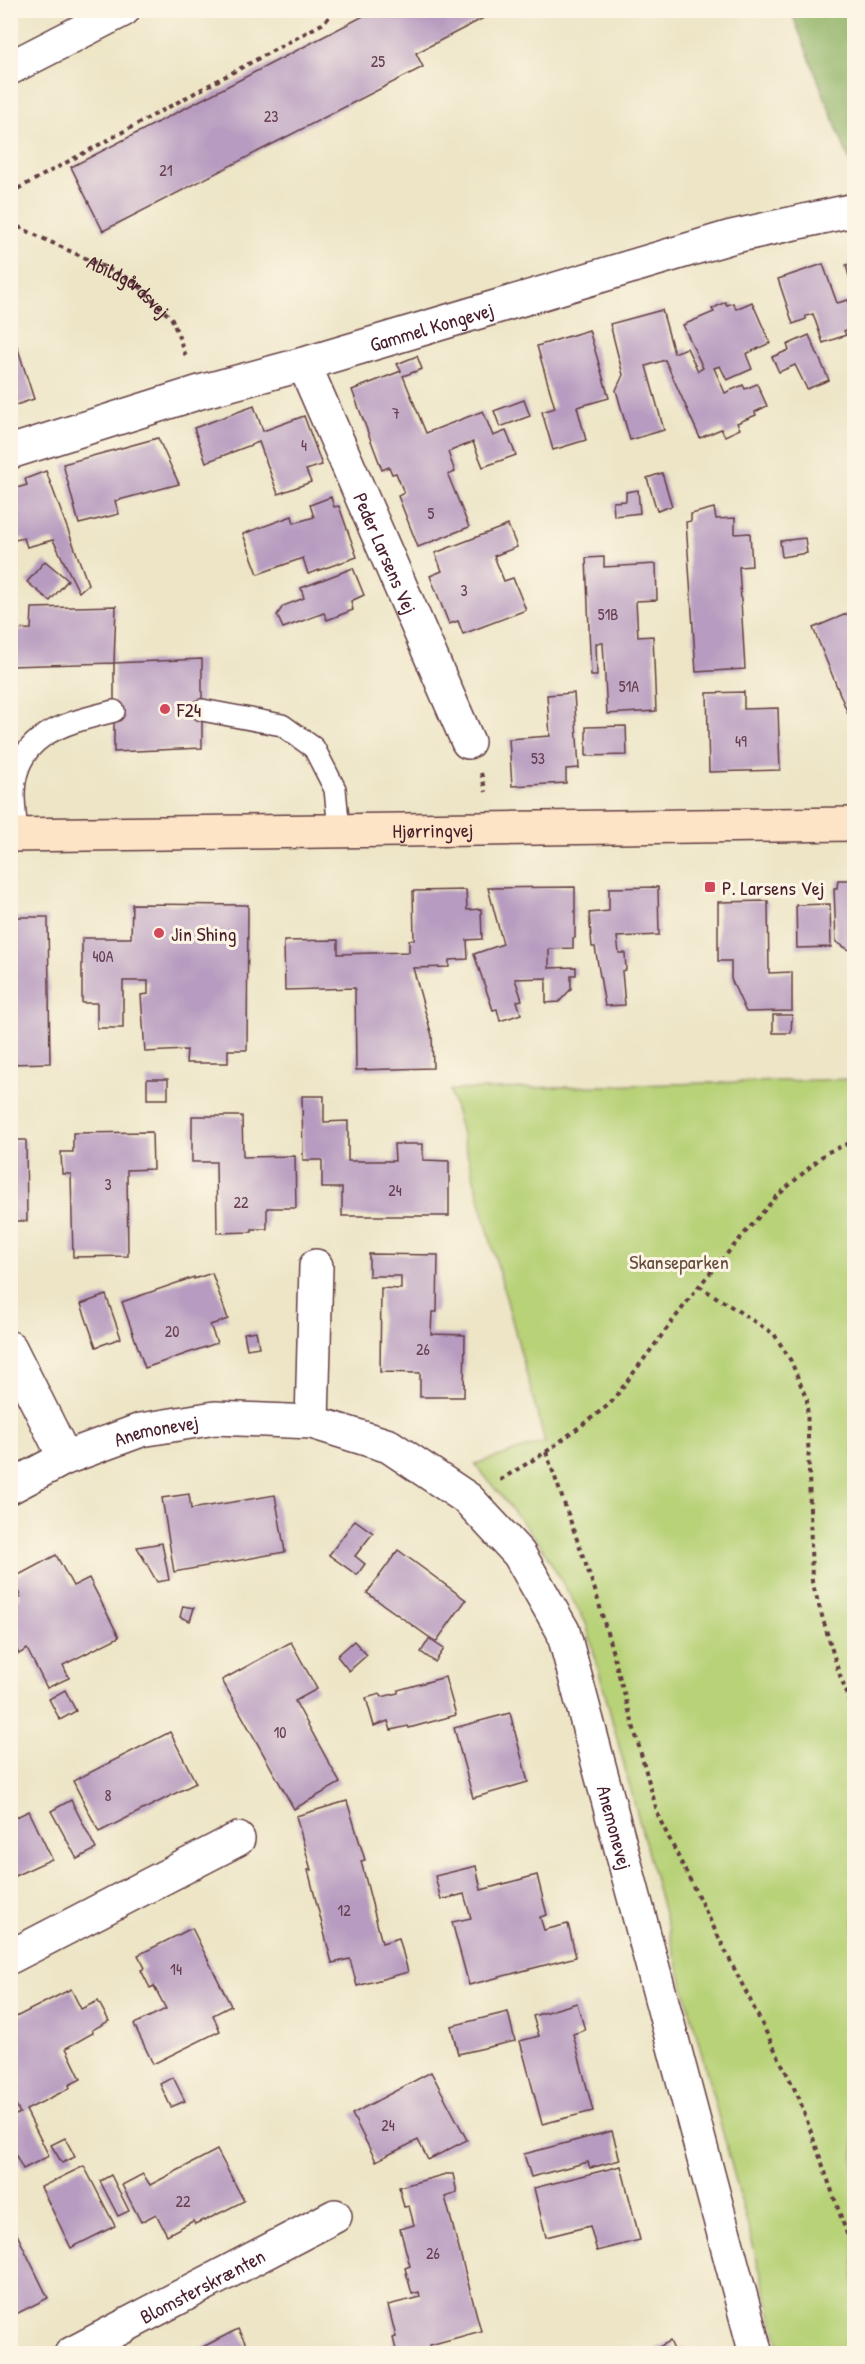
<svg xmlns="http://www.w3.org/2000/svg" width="865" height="2364" font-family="'Patrick Hand',sans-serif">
	<rect width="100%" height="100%" fill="#fcf5e5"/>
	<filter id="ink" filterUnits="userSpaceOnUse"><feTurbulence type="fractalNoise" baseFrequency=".0167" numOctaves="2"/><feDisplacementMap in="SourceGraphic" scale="12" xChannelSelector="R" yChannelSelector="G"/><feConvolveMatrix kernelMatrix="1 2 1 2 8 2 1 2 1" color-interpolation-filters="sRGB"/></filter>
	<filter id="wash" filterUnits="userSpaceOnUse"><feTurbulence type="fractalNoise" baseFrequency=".008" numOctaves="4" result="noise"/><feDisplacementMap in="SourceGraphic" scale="24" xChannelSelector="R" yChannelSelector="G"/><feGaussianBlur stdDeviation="1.35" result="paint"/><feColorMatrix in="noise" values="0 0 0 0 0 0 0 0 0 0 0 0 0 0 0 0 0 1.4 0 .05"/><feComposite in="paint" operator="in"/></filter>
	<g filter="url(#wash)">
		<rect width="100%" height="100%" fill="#ede5c6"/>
		<!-- green -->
		<path fill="#b8d278" stroke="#817852" stroke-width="1.5" d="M854,1079V2353H782L586,1623L540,1544L475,1464L545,1442L450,1090Z"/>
		<!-- forest -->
		<path fill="#92b468" stroke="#6e6a4a" stroke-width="1.5" d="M791,11H854V161L850,162Z"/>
		<g id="blocks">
			<!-- building -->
			<g fill="#b79bc0">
				<path d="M375,10H499L416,53L423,67L103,231L71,167Z"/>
				<path d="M854,263V295L846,265Z"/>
				<path d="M823,264L837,303L848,300L854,316V327L844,331L846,335L823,343L813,314L806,316V319L793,324L778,279Z"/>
				<path d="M725,302L727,305L733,303L736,309L752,302L770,343L746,354L752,369L727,380L720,366L714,368L725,393L743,385L745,389L757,384L767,406L755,412L756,415L737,423L740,429L725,436L721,429L700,438L665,360L646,366L664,430L630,440L616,390L623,375L610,324L662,310L674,353L687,348L698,371L703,368L683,325L714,312L712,309Z"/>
				<path d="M589,330L609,398L577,407L586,440L553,450L542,412L555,408L537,346Z"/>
				<path d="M809,335L829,380L807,389L795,365L779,372L772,357L789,350L787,345Z"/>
				<path d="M17,346L34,399L10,407V348Z"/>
				<path d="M417,356L422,369L403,376L426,433L483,411L493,436L506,431L516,455L483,467L473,442L448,452L455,472L448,475L469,527L418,547L398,496L404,493L396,473L392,474L389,467L382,470L352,390L401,371L397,364Z"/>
				<path d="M524,400L530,416L500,427L494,411Z"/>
				<path d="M254,406L263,431L304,416L322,465L306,470L311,482L278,494L259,442L206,462L194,428Z"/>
				<path d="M158,438L179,484L115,501L119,514L79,524L63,464Z"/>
				<path d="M46,471L88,584L79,592L53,540L27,547L24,538L10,541V490L27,485L25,479Z"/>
				<path d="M662,473L672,506L657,511L647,478Z"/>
				<path d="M638,490L640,513L614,516L613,502L626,501V492Z"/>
				<path d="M331,497L334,507L339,506L357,557L308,574L303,558L258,574L243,534L292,516L294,523L314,517L310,505Z"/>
				<path d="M714,508L716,519L735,518V534L750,533L752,566L739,567L745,669L696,672L686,522L691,521V514Z"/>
				<path d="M508,525L517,547L494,556L504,581L513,578L526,610L463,634L458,621L449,624L430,576L442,571L435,553Z"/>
				<path d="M805,538L807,553L782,557L780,541Z"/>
				<path d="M604,557V567L656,564L657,600L636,601L638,637L653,636L656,711L607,714L603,643H596L597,676H591L586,558Z"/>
				<path d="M45,561L68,580L50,601L27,582Z"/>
				<path d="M353,568L364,595L351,601L353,610L327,620L324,613L283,628L277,615L283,606L304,598L301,588Z"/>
				<path d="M116,606L114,663L202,659V748L114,752V663L10,666V630L31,629L32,608Z"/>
				<path d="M851,612L854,622V726H853L813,628Z"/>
				<path d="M744,692V709L778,708L780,770L709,772L707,693Z"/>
				<path d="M574,693L579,768L566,769V783L512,786L509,739L550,736L547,695Z"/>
				<path d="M626,726L627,755L586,756V727Z"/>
				<path d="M838,880H854V953L836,942L834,888H837Z"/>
				<path d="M575,887V938H573V948L549,949V968L576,967V975H571V989L559,1002L546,1003V978L515,979L522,1000L517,1001L521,1014L500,1021L497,1009L493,1010L474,954L503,944L488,888Z"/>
				<path d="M658,887L659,935L617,937L619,953H625L626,970L622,971L625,1005L605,1006L595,947H592L589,913L609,911V888Z"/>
				<path d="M466,890L467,910L481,909L482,939L467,940L468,959L449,960V967L413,968L432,1036L433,1068L356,1070L355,988L285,990L284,941L338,940V954L409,952V940H414L413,891Z"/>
				<path d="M768,901L769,973L792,972V1011L746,1012L731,979V961H718V902Z"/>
				<path d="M132,904L248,905L247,1050H228V1063H186L187,1050L145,1052L141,995L148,994V981H123V1028H97V1003H82V938H131Z"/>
				<path d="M830,904L831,947L797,948L796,905Z"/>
				<path d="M10,917H48L50,1063L10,1064V1023H15L13,971H10Z"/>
				<path d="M773,1015H792L791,1033H773Z"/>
				<rect x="147" y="1079" width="21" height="20"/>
				<path d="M302,1096H324V1122L348,1121V1161H395L394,1144H423V1160L449,1161V1216H342V1188H322V1160H303Z"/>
				<path d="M192,1116H242L243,1157L295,1156L296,1208H267V1229H252V1232L217,1233L216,1162H192Z"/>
				<path d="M152,1132L153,1169L127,1170L128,1256L73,1257L71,1174H62L61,1152H73V1133Z"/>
				<path d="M10,1140H26L27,1221H10Z"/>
				<path d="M369,1254L438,1255L437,1312H432L431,1334L465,1335L464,1397H420V1373L380,1372L381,1288L401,1289V1276H369Z"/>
				<path d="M212,1273L228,1319L210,1325L217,1343L145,1368L122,1302L194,1277V1279Z"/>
				<path d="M106,1295L121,1338L96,1347L81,1304Z"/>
				<path d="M256,1331L259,1347L247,1349L244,1333Z"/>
				<path d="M189,1494L191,1509L275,1495L285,1552L174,1572L162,1498Z"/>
				<path d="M355,1520L373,1533L355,1556L365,1564L357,1575L329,1555Z"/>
				<path d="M162,1543L169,1580L157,1582L137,1547Z"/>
				<path d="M398,1550L466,1600L436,1642L367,1593Z"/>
				<path d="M56,1555L73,1586L89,1578L119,1637L63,1665L69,1678L47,1688L27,1649L19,1654L10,1638V1602L21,1597L11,1579Z"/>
				<path d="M183,1606L194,1608L190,1621L180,1617Z"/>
				<path d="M429,1639L444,1649L435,1662L421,1652Z"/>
				<path d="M354,1641L367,1655L349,1671L337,1656Z"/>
				<path d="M291,1642L317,1689L295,1701L340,1783L294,1809L222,1680Z"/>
				<path d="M445,1677L456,1715L409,1728L408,1726L391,1730L388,1721L374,1726L366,1698L380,1694L382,1697L398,1693V1690Z"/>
				<path d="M65,1690L76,1711L60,1720L49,1699Z"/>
				<path d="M510,1713L528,1782L473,1798L454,1728Z"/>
				<path d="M170,1732L196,1783L99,1832L73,1781Z"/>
				<path d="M71,1800L96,1849L77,1859L51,1811Z"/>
				<path d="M347,1801L365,1860L361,1861L382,1943L399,1938L408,1972L357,1986L350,1959L332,1963L308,1870H311L296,1816Z"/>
				<path d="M29,1811L52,1859L10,1878V1820Z"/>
				<path d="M476,1866L481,1890L537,1875L547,1915L540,1917L544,1930L568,1924L576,1957L469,1985L452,1922L471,1918L464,1894L441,1900L435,1876Z"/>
				<path d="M192,1928L231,2006L213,2015L220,2031L153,2064L134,2024L166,2009L154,1986L150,1988L141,1970L145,1968L138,1955Z"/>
				<path d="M71,1989L81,2009L98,2001L109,2021L92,2030L93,2033L66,2048L81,2079L69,2085L70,2088L26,2110L49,2156L23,2169L10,2144V2118L20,2113L10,2095V2020Z"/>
				<path d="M577,2003L585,2030L573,2034L593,2111L542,2124L520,2041L539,2036L533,2016Z"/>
				<path d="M508,2012L515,2041L458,2054L451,2026Z"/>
				<path d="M431,2072L467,2140L428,2160L418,2140L376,2161L352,2114Z"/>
				<path d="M173,2077L185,2101L171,2107L160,2084Z"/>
				<path d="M612,2131L620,2160L590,2168L588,2162L531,2177L524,2154Z"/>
				<path d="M65,2138L75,2157L62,2163L51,2145Z"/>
				<path d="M217,2150L244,2201L204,2221L203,2220L195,2224L193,2221L167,2235L156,2214L141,2222L122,2185L143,2174L150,2185Z"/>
				<path d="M84,2166L115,2226L71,2248L41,2187Z"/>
				<path d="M621,2166L640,2240L597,2251L590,2226L546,2237L534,2188Z"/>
				<path d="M446,2174H453L457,2193L445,2197L481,2331L430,2345L431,2348L409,2354H397L393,2338L396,2337L388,2305L420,2297L419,2292L412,2294L405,2268L410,2266L400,2229L414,2225L409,2206L404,2207L399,2187Z"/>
				<path d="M111,2175L129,2211L118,2216L100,2181Z"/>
				<path d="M13,2226L48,2298L10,2317V2227Z"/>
				<path d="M238,2329L250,2352L246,2354H189Z"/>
				<path d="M670,2341L675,2352L678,2350L680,2354H646Z"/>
			</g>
		</g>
	</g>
	<g filter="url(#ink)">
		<use href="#blocks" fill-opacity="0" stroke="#623d42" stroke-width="1.5"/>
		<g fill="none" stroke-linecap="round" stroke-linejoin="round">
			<defs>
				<g id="service">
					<path d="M202,710L282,725L314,748L335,789L339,830"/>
					<path d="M17,835C16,821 14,807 14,794C15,733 67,723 114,711"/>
				</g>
				<g id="minor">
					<path d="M10,68L123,10"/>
					<path id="s2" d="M304,364L468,742"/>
					<path id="s3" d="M10,452L200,392L304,364L731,237L854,210"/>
					<path d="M10,1348L65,1458"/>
					<path d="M312,1422L316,1266"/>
					<path id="s4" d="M10,1487L65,1458L141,1430L215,1418L312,1422L389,1446L468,1499L519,1554L563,1631L756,2354"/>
					<path d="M10,1957L238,1839"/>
					<path id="s5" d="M71,2354L335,2216"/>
				</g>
				<g id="secondary">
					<path id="s6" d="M10,835L854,824"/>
				</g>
			</defs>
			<!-- service casing -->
			<use href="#service" stroke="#623d42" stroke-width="24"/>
			<!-- minor casing -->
			<use href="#minor" stroke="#623d42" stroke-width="36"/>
			<!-- secondary casing -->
			<use href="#secondary" stroke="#623d42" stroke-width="36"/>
			<!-- path -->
			<g stroke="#623d42" stroke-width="4" stroke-dasharray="4.5 4.5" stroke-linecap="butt">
				<path d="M10,193L322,24L337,10"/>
				<path id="s1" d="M10,223L134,281L172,319L187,359"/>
				<path d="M481,773L486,792"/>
				<path d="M699,1286L774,1334L791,1361L807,1400L812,1582L838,1670L854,1714"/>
				<path d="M546,1452L596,1593L659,1818L799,2098L854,2254"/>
				<path d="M500,1480L546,1452L610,1404L699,1286L776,1197L826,1153L854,1141"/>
			</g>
			<!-- service -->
			<use href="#service" stroke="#fff" stroke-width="21"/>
			<!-- minor -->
			<use href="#minor" stroke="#fff" stroke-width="33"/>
			<!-- secondary -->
			<use href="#secondary" stroke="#fee4c6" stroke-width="33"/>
		</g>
	</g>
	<!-- markers -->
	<g fill="#d1495b" stroke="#fcf5e5" stroke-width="2">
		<circle cx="165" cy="709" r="6"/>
		<rect x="704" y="881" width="12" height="12" rx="3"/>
		<circle cx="159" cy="933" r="6"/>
	</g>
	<g text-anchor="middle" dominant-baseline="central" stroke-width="6" stroke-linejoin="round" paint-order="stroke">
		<!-- number labels -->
		<g font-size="16" fill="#653e50">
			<text x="378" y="61">25</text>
			<text x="271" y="116">23</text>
			<text x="166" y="170">21</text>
			<text x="396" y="413">7</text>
			<text x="304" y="445">4</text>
			<text x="431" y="513">5</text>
			<text x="464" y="590">3</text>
			<text x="608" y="614">51B</text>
			<text x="629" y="686">51A</text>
			<text x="741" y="741">49</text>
			<text x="538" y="758">53</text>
			<text x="103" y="956">40A</text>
			<text x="108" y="1184">3</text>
			<text x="395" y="1190">24</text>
			<text x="241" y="1202">22</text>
			<text x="172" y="1331">20</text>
			<text x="423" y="1349">26</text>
			<text x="280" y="1732">10</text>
			<text x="108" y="1795">8</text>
			<text x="344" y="1910">12</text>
			<text x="176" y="1969">14</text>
			<text x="388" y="2125">24</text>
			<text x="183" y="2201">22</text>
			<text x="433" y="2253">26</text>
		</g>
		<!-- street labels -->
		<g font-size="20" fill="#4a1f2b" stroke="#fcf5e5">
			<text stroke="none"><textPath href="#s1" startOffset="135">Abildgårdsvej</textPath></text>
			<text stroke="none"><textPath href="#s3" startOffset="440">Gammel Kongevej</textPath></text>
			<text stroke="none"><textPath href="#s2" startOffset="206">Peder Larsens Vej</textPath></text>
			<text stroke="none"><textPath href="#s6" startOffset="423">Hjørringvej</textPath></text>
			<text stroke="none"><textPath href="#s4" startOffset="158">Anemonevej</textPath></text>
			<text stroke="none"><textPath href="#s4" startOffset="858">Anemonevej</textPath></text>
			<text stroke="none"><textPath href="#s5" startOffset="148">Blomsterskrænten</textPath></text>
		</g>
		<!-- poi labels -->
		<g font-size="20" fill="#4a1f2b" stroke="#fcf5e5" text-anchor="start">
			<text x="177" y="709">F24</text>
			<text x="722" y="887">P. Larsens Vej</text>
			<text x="171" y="933">Jin Shing</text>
		</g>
		<!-- park labels -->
		<g font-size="20" fill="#664c3e" stroke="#fcf5e5">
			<text x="679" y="1261">Skanseparken</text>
		</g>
	</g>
	<!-- margin -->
	<rect width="865" height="2364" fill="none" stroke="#fcf5e5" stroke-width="36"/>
</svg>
